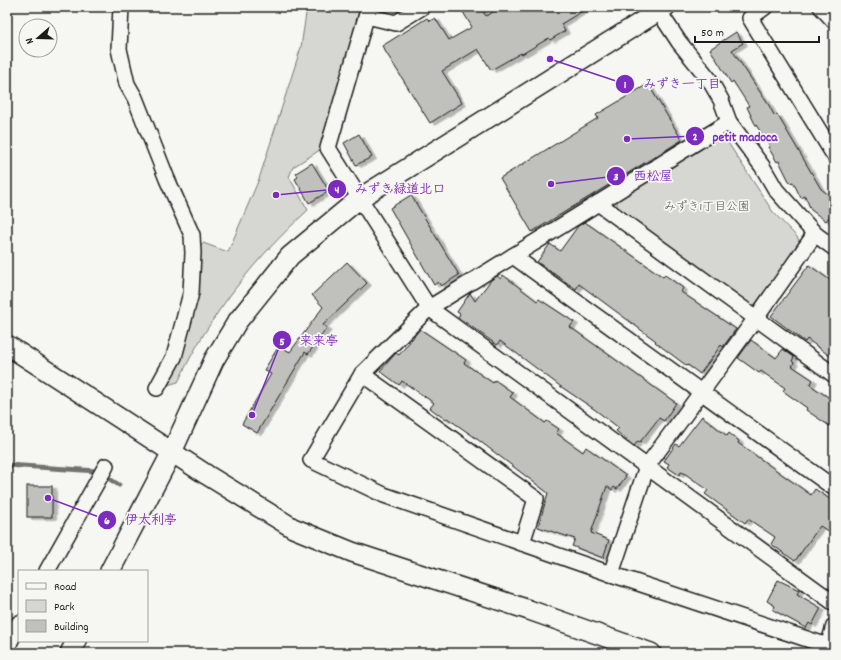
<svg xmlns="http://www.w3.org/2000/svg" width="841" height="660" font-family="Dekko,'Klee One',sans-serif">
	<defs>
		<filter id="shadow"><feDropShadow dx="4.5" dy="2.5" stdDeviation="0" flood-color="#0004"/></filter>
	</defs>
	<rect width="100%" height="100%" fill="#f6f6f2"/>
	<filter id="ink" filterUnits="userSpaceOnUse"><feTurbulence type="fractalNoise" baseFrequency=".025" numOctaves="2"/><feDisplacementMap in="SourceGraphic" scale="8" xChannelSelector="R" yChannelSelector="G"/><feConvolveMatrix kernelMatrix="1 2 1 2 8 2 1 2 1" color-interpolation-filters="sRGB"/></filter>
	<g filter="url(#ink)">
		<!-- green -->
		<g fill="#d6d6d2" stroke="#797977">
			<path d="M307,7H360L341,82L320,150L293,167L289,177L308,210C252,262 211,313 178,382L164,386L196,248L203,243L228,252L259,179L301,47Z"/>
			<path d="M719,137L725,138L773,212L798,238L800,246L758,304L751,305L617,207V200Z"/>
		</g>
		<g fill="none" stroke-linecap="round" stroke-linejoin="round">
			<!-- stream -->
			<path stroke="#727271" stroke-width="5" d="M7,465L97,471L119,485"/>
		</g>
		<!-- building -->
		<g fill="#c0c0bd" stroke="#1c1c1c" filter="url(#shadow)">
			<path d="M460,7H480L486,16L501,7H589L561,24L565,31L550,40L549,38L522,54L521,53L491,70L478,49L442,71L462,103L430,123L382,46L427,18L430,21L435,18L449,40L472,27Z"/>
			<path d="M736,32L743,43L732,50L764,98H765L774,115L777,114L821,189L834,199V211L826,221L811,210L805,196L801,198L793,182L790,183L779,161L777,162L768,147L770,146L754,122L747,107L749,106L733,81L731,83L710,49Z"/>
			<path d="M648,84L682,140L532,232L500,178L598,118L596,115Z"/>
			<path d="M359,134L372,157L356,165L344,143Z"/>
			<path d="M312,163L329,191L309,203L295,179L298,177L296,173Z"/>
			<path d="M411,195L459,275L441,286L438,282L434,285L390,208Z"/>
			<path d="M585,222L663,277L665,275L683,288L681,292L736,329L723,347L721,345L700,374L688,365L687,366L655,342L656,341L579,284L576,289L537,262L550,244L560,251L578,226Z"/>
			<path d="M347,262L367,283L323,325L327,328L308,354L305,352L257,433L242,424L271,374L264,370L279,346L290,352L323,307L312,295Z"/>
			<path d="M809,265L834,283V359L807,339L805,342L771,316Z"/>
			<path d="M503,275L537,301L539,299L574,322L570,327L676,403L664,421L659,418L640,442L638,441L634,446L616,431L619,428L594,409L560,386L500,341L497,345L458,317L460,314L457,312L470,293L475,301L491,280L497,276L501,279Z"/>
			<path d="M420,329L466,360L464,363L493,383L495,380L513,393L510,397L545,423L547,421L559,429L556,433L583,452L586,447L626,476L617,489L614,487L612,490L607,486L591,533L609,540L603,558L572,546L575,539L538,527L548,493L473,436L447,418L446,420L430,408L434,403L402,381L399,385L380,371L396,353L399,355Z"/>
			<path d="M751,340L776,358L783,349L794,357L792,361L794,363L792,366L813,380L810,385L834,401V429L806,410L807,408L783,391L785,388L761,371L759,373L738,358Z"/>
			<path d="M702,416L727,436L729,433L739,441L738,443L811,495L815,489L834,502V535L820,526L795,561L771,544L775,537L748,519L745,523L705,494L708,490L684,473L681,472L679,475L667,467L669,464L664,461L676,444L679,446Z"/>
			<rect x="27" y="486" width="25" height="31"/>
			<path d="M778,580L799,590L797,594L821,608L812,625L809,623L806,628L773,610L775,606L767,601Z"/>
		</g>
		<g fill="none" stroke-linecap="round" stroke-linejoin="round">
			<defs>
				<g id="minor">
					<path d="M121,7L119,49L127,84L135,98L167,179L192,235L193,253L191,293L174,357L157,388"/>
					<path d="M369,7L328,148L429,308L834,603"/>
					<path d="M656,7L679,42L709,79L721,100L729,122L762,166L776,190L815,234L834,248"/>
					<path d="M765,7L750,18L834,155"/>
					<path d="M821,7L834,21"/>
					<path d="M367,16L396,23L422,7"/>
					<path d="M729,122L429,308L362,374L311,460L384,495L611,574L834,648"/>
					<path d="M598,203L834,375"/>
					<path d="M513,256L834,488"/>
					<path d="M362,374L536,499L522,543"/>
					<path d="M47,571L106,466"/>
					<path d="M611,574L647,466L756,318L815,234"/>
					<path d="M828,646L834,626"/>
					<path d="M7,648L19,623"/>
				</g>
				<g id="tertiary">
					<path d="M7,345L207,475L293,528L352,552L529,610L651,653"/>
					<path d="M110,571L172,452L214,360L237,322L290,256L360,198L665,7"/>
					<path d="M70,653L76,641"/>
				</g>
			</defs>
			<!-- minor casing -->
			<use href="#minor" stroke="#1c1c1c" stroke-width="18"/>
			<!-- tertiary casing -->
			<use href="#tertiary" stroke="#1c1c1c" stroke-width="22"/>
			<!-- minor -->
			<use href="#minor" stroke="#f6f6f2" stroke-width="15"/>
			<!-- tertiary -->
			<use href="#tertiary" stroke="#f6f6f2" stroke-width="19"/>
		</g>
	</g>
	<g text-anchor="middle" dominant-baseline="central" stroke-width="3.5" stroke-linejoin="round" paint-order="stroke">
		<!-- park labels -->
		<g font-size="12" fill="#545453" stroke="#f6f6f2">
			<text x="707" y="207">みずき1丁目公園</text>
		</g>
	</g>
	<!-- callouts -->
	<path fill="none" stroke="#7b2cbf" stroke-width="1.5" d="M550 59L625 84M627 139L695 136M551 184L616 176M276 195L337 189M252 415L282 340M48 498L107 520"/>
	<g fill="#7b2cbf" stroke="#f6f6f2" stroke-width="1.5">
		<circle cx="550" cy="59" r="4"/>
		<circle cx="627" cy="139" r="4"/>
		<circle cx="551" cy="184" r="4"/>
		<circle cx="276" cy="195" r="4"/>
		<circle cx="252" cy="415" r="4"/>
		<circle cx="48" cy="498" r="4"/>
		<circle cx="625" cy="84" r="10"/>
		<circle cx="695" cy="136" r="10"/>
		<circle cx="616" cy="176" r="10"/>
		<circle cx="337" cy="189" r="10"/>
		<circle cx="282" cy="340" r="10"/>
		<circle cx="107" cy="520" r="10"/>
	</g>
	<g font-size="12" text-anchor="middle" font-weight="bold" fill="#fff">
		<text x="625" y="88">1</text>
		<text x="695" y="140">2</text>
		<text x="616" y="180">3</text>
		<text x="337" y="193">4</text>
		<text x="282" y="345">5</text>
		<text x="107" y="524">6</text>
	</g>
	<g font-size="13" text-anchor="middle" font-weight="bold" fill="#7b2cbf" stroke="#f6f6f2" stroke-width="3.5" stroke-linejoin="round" paint-order="stroke">
		<text x="682" y="88">みずき一丁目</text>
		<text x="745" y="141">petit madoca</text>
		<text x="653" y="180">西松屋</text>
		<text x="400" y="193">みずき緑道北口</text>
		<text x="319" y="345">来来亭</text>
		<text x="151" y="524">伊太利亭</text>
	</g>
	<!-- margin -->
	<rect width="841" height="660" fill="none" stroke="#f6f6f2" stroke-width="24"/>
	<rect x="12" y="12" width="817" height="636" fill="none" stroke="#1c1c1c" stroke-width="1.5" filter="url(#ink)"/>
	<!-- legend -->
	<rect x="18" y="570" width="130" height="72" fill="#f6f6f2" stroke="#9f9f9c"/>
	<rect x="26" y="583" width="20" height="6" fill="#f6f6f2" stroke="#9f9f9c"/>
	<text x="54" y="590" font-size="12" fill="#1c1c1c">Road</text>
	<rect x="26" y="600" width="20" height="12" fill="#d6d6d2" stroke="#9f9f9c"/>
	<text x="54" y="610" font-size="12" fill="#1c1c1c">Park</text>
	<rect x="26" y="620" width="20" height="12" fill="#c0c0bd" stroke="#9f9f9c"/>
	<text x="54" y="630" font-size="12" fill="#1c1c1c">Building</text>
	<!-- north arrow -->
	<g transform="translate(38 38) rotate(250)"><circle r="19" fill="#f6f6f2" stroke="#9f9f9c"/>
	<path d="M0-3L7 15L0 10L-7 15Z" fill="#1c1c1c"/>
	<text y="-6" font-size="11" font-weight="bold" text-anchor="middle" fill="#1c1c1c">N</text>
	</g>
	<!-- scale -->
	<path d="M695 36v6h124v-6" fill="none" stroke="#1c1c1c" stroke-width="2"/>
	<text x="701" y="36" font-size="12" fill="#1c1c1c" stroke="#f6f6f2" stroke-width="3" paint-order="stroke">50 m</text>
</svg>
